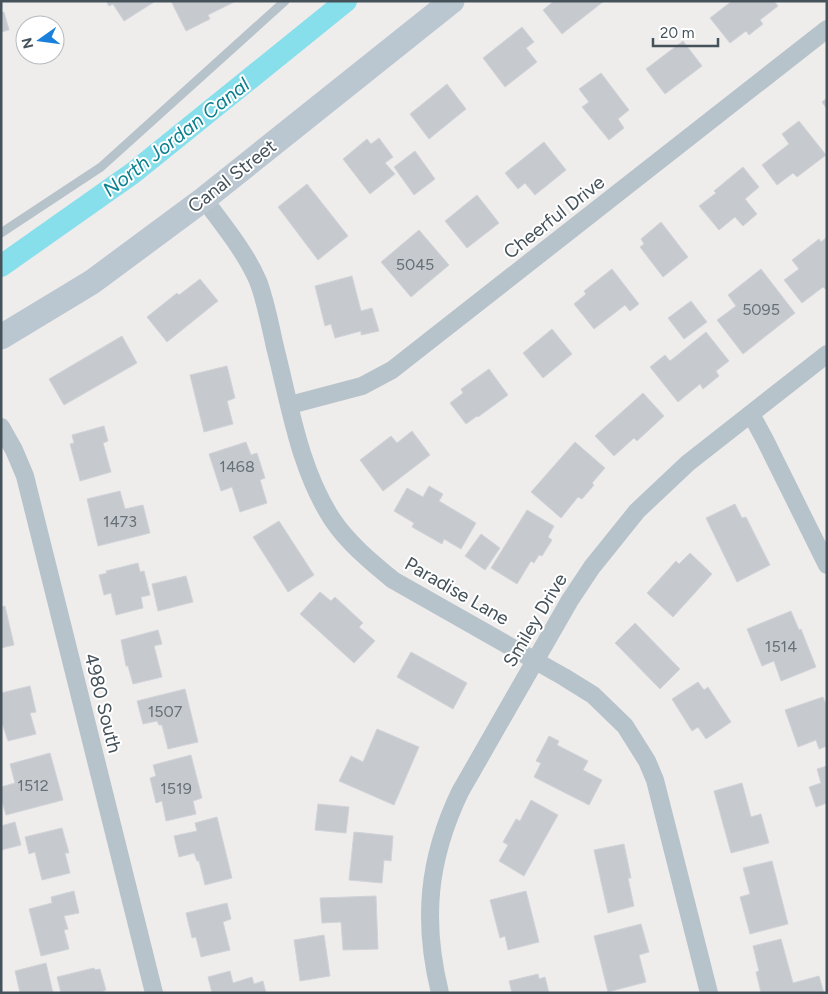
<svg xmlns="http://www.w3.org/2000/svg" width="828" height="994" font-family="Figtree,sans-serif">
	<rect width="100%" height="100%" fill="#efecec"/>
	<g fill="none" stroke-linecap="round" stroke-linejoin="round">
		<!-- canal -->
		<path stroke="#87dfeb" stroke-width="22" d="M1,266L133,173L346,1"/>
	</g>
	<!-- building -->
	<g fill="#c6cacf" stroke="#d0d3d8">
		<path d="M106,1H153L154,2L124,21L113,4L109,6Z"/>
		<path d="M171,1H236L208,15L210,19L186,31Z"/>
		<path d="M554,1H604L562,34L543,10Z"/>
		<path d="M732,1H774L778,6L760,20L763,24L749,35L746,31L730,43L710,18Z"/>
		<path d="M4,12L9,30L1,32V13Z"/>
		<path d="M522,27L534,42L526,48L537,62L505,87L483,58Z"/>
		<path d="M683,41L702,66L665,94L646,69Z"/>
		<path d="M601,73L629,110L618,119L624,128L609,140L582,107L589,102L579,89Z"/>
		<path d="M447,84L466,109L429,139L410,114Z"/>
		<path d="M827,98V109L822,102Z"/>
		<path d="M799,121L826,155L797,177L793,173L777,185L762,165L789,144L782,134Z"/>
		<path d="M379,138L393,157L385,163L395,174L370,194L343,159L367,139L371,144Z"/>
		<path d="M544,142L566,170L535,195L525,183L518,189L505,173Z"/>
		<path d="M415,151L435,179L414,195L394,167Z"/>
		<path d="M743,167L759,187L745,199L757,214L743,226L735,217L719,230L699,206L716,193L714,191Z"/>
		<path d="M307,184L348,236L318,260L278,207Z"/>
		<path d="M477,195L499,223L467,248L445,221Z"/>
		<path d="M661,222L688,257L663,277L640,247L644,244L641,239Z"/>
		<path d="M419,230L449,265L411,297L381,262Z"/>
		<path d="M827,237V288L825,289L823,287L802,303L784,280L799,269L792,260L819,239L821,242Z"/>
		<path d="M612,269L639,304L630,311L625,305L594,329L574,304L586,294L584,291Z"/>
		<path d="M761,269L795,313L743,354L717,320L736,306L728,295Z"/>
		<path d="M352,276L361,311L372,308L379,331L361,335V331L335,338L331,324L325,326L315,286Z"/>
		<path d="M200,279L218,301L167,342L147,317L177,293L179,295Z"/>
		<path d="M691,301L707,322L684,339L668,318Z"/>
		<path d="M552,329L572,354L543,378L523,353Z"/>
		<path d="M706,332L729,361L716,371L719,376L703,389L700,384L678,402L650,367L665,355L670,361Z"/>
		<path d="M122,336L137,363L64,405L49,379Z"/>
		<path d="M227,366L235,398L227,401L233,424L204,432L190,375Z"/>
		<path d="M489,369L508,395L478,417L477,416L466,424L450,403L463,393L461,389Z"/>
		<path d="M643,393L664,416L637,441L634,438L614,456L595,436Z"/>
		<path d="M104,426L108,441L103,443L111,472L80,481L70,444L74,443L72,435Z"/>
		<path d="M412,431L430,455L383,491L360,460L391,436L397,443Z"/>
		<path d="M246,442L251,455L257,453L265,478L260,480L267,503L240,512L232,487L221,491L209,454Z"/>
		<path d="M575,442L605,468L592,483L594,485L582,499L578,497L561,518L531,492Z"/>
		<path d="M429,486L443,494L439,501L476,523L461,549L444,539L442,544L412,527L414,523L394,511L407,488L423,497Z"/>
		<path d="M120,491L125,509L143,505L150,533L98,546L87,499Z"/>
		<path d="M735,504L742,518L746,517L770,565L737,582L706,518Z"/>
		<path d="M527,510L554,526L548,537L552,540L542,556L539,555L534,563L531,561L517,584L491,568Z"/>
		<path d="M279,521L314,575L288,592L253,537Z"/>
		<path d="M481,534L500,548L485,570L465,556Z"/>
		<path d="M690,553L712,574L673,617L647,593L676,561L679,564Z"/>
		<path d="M138,563L140,572L144,571L150,595L141,597L143,608L116,615L111,593L104,595L99,575L107,573L106,571Z"/>
		<path d="M186,576L193,602L158,611L152,584Z"/>
		<path d="M320,592L331,601L335,597L363,623L359,627L375,641L354,663L300,614Z"/>
		<path d="M5,606L14,645L1,648V607Z"/>
		<path d="M791,611L799,630L801,629L816,667L781,681L774,661L762,666L747,629Z"/>
		<path d="M635,623L680,669L660,689L615,643Z"/>
		<path d="M158,630L162,644L154,646L162,677L133,684L128,666H126L121,640Z"/>
		<path d="M411,652L467,683L453,709L397,677Z"/>
		<path d="M698,682L704,690L708,687L731,722L706,739L698,727L692,731L672,699Z"/>
		<path d="M30,686L36,712L30,713L36,734L8,741L1,720V693Z"/>
		<path d="M185,689L198,742L168,749L162,725H159L157,721L143,724L137,701Z"/>
		<path d="M823,697L827,707V746L819,749L816,740L798,747L785,710Z"/>
		<path d="M377,729L419,747L394,805L339,781L351,756L363,762Z"/>
		<path d="M549,736L559,741L557,745L588,761L583,770L602,780L589,805L534,777L541,763L536,761Z"/>
		<path d="M50,753L63,800L6,815L1,798V787L15,783L10,764Z"/>
		<path d="M191,755L202,798L193,801L196,814L166,821L162,801L156,803L150,778L156,776L153,765Z"/>
		<path d="M827,766V803L816,807L809,787L821,783L817,769Z"/>
		<path d="M742,783L751,817L761,814L769,843L731,853L714,791Z"/>
		<path d="M531,800L558,815L524,876L499,861L508,845L503,842L516,819L520,821Z"/>
		<path d="M318,804L349,807L346,833L315,830Z"/>
		<path d="M217,817L232,878L205,885L199,861H197L194,853L179,857L174,836L197,831L195,823Z"/>
		<path d="M15,822L21,845L1,850V826Z"/>
		<path d="M62,828L69,853H65L70,873L42,880L35,852L29,854L25,837Z"/>
		<path d="M354,832L393,836L391,861L384,860L382,883L349,880Z"/>
		<path d="M624,844L631,878H628L634,906L608,913L594,850Z"/>
		<path d="M772,861L788,924L750,934L740,897L750,894L743,868Z"/>
		<path d="M74,891L79,913L64,916L68,929L64,930L69,949L41,956L29,909L52,903L51,897Z"/>
		<path d="M526,891L539,942L508,950L505,936L500,938L490,900Z"/>
		<path d="M376,896L378,949L343,950L341,922L322,923L320,898Z"/>
		<path d="M227,903L231,919L223,922L230,950L201,957L196,937L192,938L186,913Z"/>
		<path d="M641,924L649,952L639,955L646,982L608,992L594,936Z"/>
		<path d="M324,935L330,976L300,981L294,940Z"/>
		<path d="M781,939L793,983L819,976L824,993H761L756,972L759,971L753,946Z"/>
		<path d="M46,963L53,993H20L15,971Z"/>
		<path d="M94,968L95,970L100,969L106,990L100,993H61L57,977Z"/>
		<path d="M230,971L233,983L252,977L254,984L263,981L266,993H212L208,977Z"/>
		<path d="M538,974L539,979L545,977L549,993H512L509,981Z"/>
	</g>
	<g fill="none" stroke-linecap="round" stroke-linejoin="round">
		<!-- lane -->
		<path stroke="#b7c3ca" stroke-width="9" d="M1,233L101,167L285,1"/>
		<!-- street -->
		<g stroke="#b7c3ca" stroke-width="18">
			<path d="M204,199C223,225 245,251 258,281C266,302 270,325 275,347C290,405 299,468 332,519C348,543 371,562 393,580L564,677L593,695L625,726L647,761L655,780L709,993"/>
			<path d="M290,405L362,386L392,370L827,29"/>
			<path d="M751,414L765,440L827,565"/>
			<path d="M1,427L14,450L25,476L154,993"/>
			<path d="M440,993C422,920 428,859 460,792L570,600L592,567L637,511L688,463L827,354"/>
		</g>
		<!-- secondary -->
		<path stroke="#bac7d1" stroke-width="25" d="M1,337L92,282L204,199L452,1"/>
	</g>
	<g text-anchor="middle" dominant-baseline="central" stroke-width="4" stroke-linejoin="round" paint-order="stroke">
		<!-- number labels -->
		<g font-size="16" fill="#657077">
			<text x="415" y="264">5045</text>
			<text x="761" y="309">5095</text>
			<text x="237" y="466">1468</text>
			<text x="120" y="521">1473</text>
			<text x="781" y="646">1514</text>
			<text x="165" y="711">1507</text>
			<text x="33" y="785">1512</text>
			<text x="176" y="788">1519</text>
		</g>
		<!-- street labels -->
		<g font-size="19" fill="#45525a" stroke="#fff">
			<text transform="translate(232 176) rotate(-38)">Canal Street</text>
			<text transform="translate(554 217) rotate(-38)">Cheerful Drive</text>
			<text transform="translate(457 591) rotate(30)">Paradise Lane</text>
			<text transform="translate(535 620) rotate(-59)">Smiley Drive</text>
			<text transform="translate(103 703) rotate(76)">4980 South</text>
		</g>
		<!-- water labels -->
		<g font-size="20" font-style="italic" fill="#0d808f" stroke="#fff">
			<text transform="translate(176 137) rotate(-38)">North Jordan Canal</text>
		</g>
	</g>
	<!-- border -->
	<rect width="828" height="994" fill="none" stroke="#45525a" stroke-width="5"/>
	<!-- north arrow -->
	<g transform="translate(40 40) rotate(256)"><circle r="24" fill="#ffffff" stroke="#b5babd"/>
	<path d="M0-4L9 19L0 12L-9 19Z" fill="#1981dc"/>
	<text y="-8" font-size="14" font-weight="bold" text-anchor="middle" fill="#45525a">N</text>
	</g>
	<!-- scale -->
	<path d="M653 38v8h65v-8" fill="none" stroke="#45525a" stroke-width="2.5"/>
	<text x="660" y="38" font-size="15" fill="#45525a" stroke="#ffffff" stroke-width="4" paint-order="stroke">20 m</text>
</svg>
